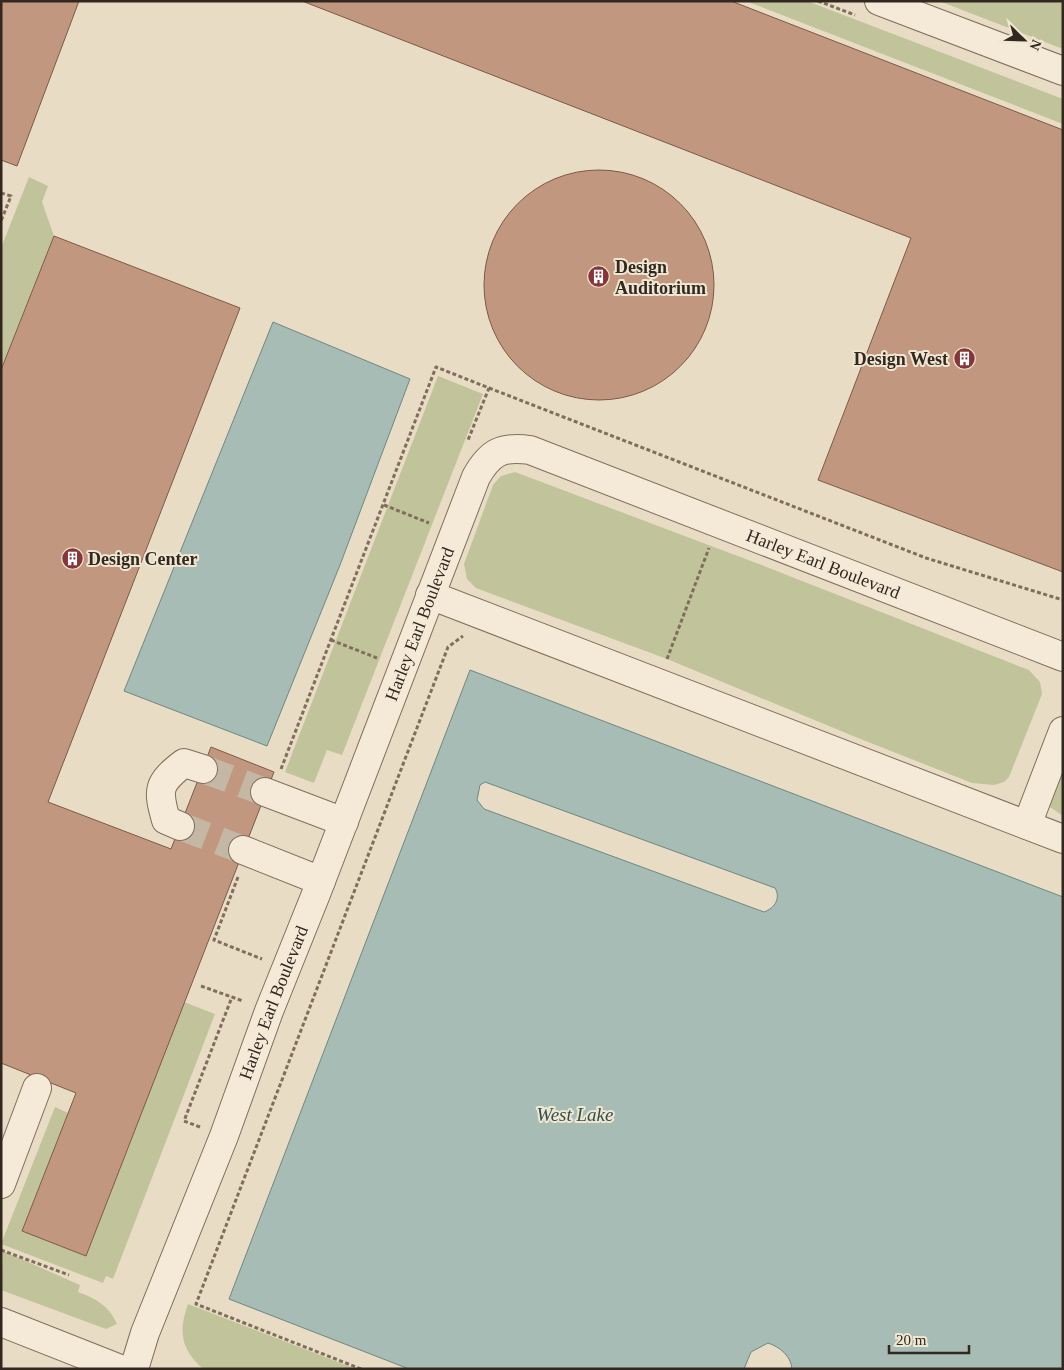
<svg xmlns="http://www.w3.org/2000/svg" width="1064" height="1370" font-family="Georgia,serif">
	<rect width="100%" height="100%" fill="#e8dcc5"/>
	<!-- green -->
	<g fill="#c1c49a">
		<path d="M746,1H807L1063,99V124Z"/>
		<path d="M939,1H1063V49Z"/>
		<path d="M29,177L48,186L42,202L54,236L1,370V248Z"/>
		<path d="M438,376L483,394L342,755L327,750L314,783L285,772Z"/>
		<path d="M515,472L759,564L1029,670L1040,682L1042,694L1009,777L1004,782L994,785L972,783L853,736L667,659L476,588L467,579L464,564L493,485L501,476Z"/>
		<path d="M1063,743V816L1050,807L1046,800Z"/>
		<path d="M184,1002L215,1014L113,1279L106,1276L103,1283L1,1244L55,1107L68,1113L22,1231L86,1256Z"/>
		<path d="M3,1251L80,1285L78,1292C96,1298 110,1307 117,1324L106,1329L1,1290Z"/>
		<path d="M188,1304L356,1369H203C181,1350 178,1331 188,1304Z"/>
	</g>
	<!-- water -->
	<g fill="#a6bcb4" stroke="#6e8881" fill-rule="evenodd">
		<path d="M273,322L410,379L340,565L267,746L124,691Z"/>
		<path d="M470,670L1063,897V1369H792C791,1356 780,1347 768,1343L751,1352L744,1369H409L229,1299ZM485,782L775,888C781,898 775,908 764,912L484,809L477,800L480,785Z"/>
	</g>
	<!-- building -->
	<g fill="#c1987f" stroke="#7c5a46">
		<path d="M1,1H79L17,166L1,160Z"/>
		<path d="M302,1H731L1063,130V572L818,480L911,238Z"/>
		<circle cx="599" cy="285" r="115"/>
		<path d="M54,236L240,308L48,802L171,849L211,747L274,772L86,1256L22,1231L76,1093L1,1063V370Z"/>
	</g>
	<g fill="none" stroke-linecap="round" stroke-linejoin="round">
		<!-- minor-tunnel -->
		<g stroke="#c4b8a4" stroke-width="28" stroke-dasharray="28 14" stroke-linecap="butt">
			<path d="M203,769L265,792"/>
			<path d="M180,826L243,850"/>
		</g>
		<defs>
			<g id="minor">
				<path d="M879,1L1063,71"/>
				<path d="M430,595L1063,839"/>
				<path d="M265,792L344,822"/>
				<path d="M1027,825L1063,731"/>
				<path d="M180,826L166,820C157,789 158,783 184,763L203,769"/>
				<path d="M243,850L321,881"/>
				<path d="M1,1184L37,1088"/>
				<path d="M1,1322L120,1369"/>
				<path id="s1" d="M134,1369L145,1333L224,1136L269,1011L316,894L476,477C490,452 502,446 530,450L1063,657"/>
			</g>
		</defs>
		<!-- minor casing -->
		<use href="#minor" stroke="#806e5d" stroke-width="30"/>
		<!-- path -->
		<g stroke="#806e5d" stroke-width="3" stroke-dasharray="4 2.5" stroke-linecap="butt">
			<path d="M818,1L855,15"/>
			<path d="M1,193L11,196L1,221"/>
			<path d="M489,388L926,558L1063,600"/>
			<path d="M384,505L429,523"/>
			<path d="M331,640L377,658"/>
			<path d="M667,659L709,548"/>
			<path d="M281,769L436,367L489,388L468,440"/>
			<path d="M238,877L214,940L262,959"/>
			<path d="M201,986L243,1001"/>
			<path d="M200,1127L184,1121L232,997"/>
			<path d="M1,1250L69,1275"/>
			<path d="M361,1369L196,1304L448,647L463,636"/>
		</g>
		<!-- minor -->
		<use href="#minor" stroke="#f4ead7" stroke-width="28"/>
	</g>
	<!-- icons -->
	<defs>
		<symbol id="building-disc" viewBox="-11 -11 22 22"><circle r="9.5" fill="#873539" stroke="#f0e7d3"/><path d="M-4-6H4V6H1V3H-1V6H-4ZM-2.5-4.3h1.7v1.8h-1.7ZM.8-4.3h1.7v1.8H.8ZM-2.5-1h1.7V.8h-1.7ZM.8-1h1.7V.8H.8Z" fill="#fff"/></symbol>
	</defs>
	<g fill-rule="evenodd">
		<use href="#building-disc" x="586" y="264" width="25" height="25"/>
		<use href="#building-disc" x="952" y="346" width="25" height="25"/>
		<use href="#building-disc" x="60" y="546" width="25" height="25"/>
	</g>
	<g text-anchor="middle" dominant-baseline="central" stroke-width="4" stroke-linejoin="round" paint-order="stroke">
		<!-- poi labels -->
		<g font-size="18" font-weight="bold" fill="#32281f" stroke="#f0e7d3" text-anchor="start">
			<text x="615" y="267">Design<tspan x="615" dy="21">Auditorium</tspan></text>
			<text x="948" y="359" text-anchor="end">Design West</text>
			<text x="88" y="559">Design Center</text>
		</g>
		<!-- street labels -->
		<g font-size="18" fill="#32281f" stroke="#f0e7d3">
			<text stroke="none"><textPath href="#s1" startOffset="1336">Harley Earl Boulevard</textPath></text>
			<text stroke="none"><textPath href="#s1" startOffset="798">Harley Earl Boulevard</textPath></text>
			<text stroke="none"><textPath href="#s1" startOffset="392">Harley Earl Boulevard</textPath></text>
		</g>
		<!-- water labels -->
		<g font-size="19" font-style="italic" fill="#30504d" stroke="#f0e7d3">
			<text x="575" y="1114">West Lake</text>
		</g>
	</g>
	<!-- border -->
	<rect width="1064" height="1370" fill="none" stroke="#32281f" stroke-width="5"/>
	<!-- north arrow -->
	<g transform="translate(1024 40) rotate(113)" stroke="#f0e7d3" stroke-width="4" paint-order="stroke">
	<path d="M0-4L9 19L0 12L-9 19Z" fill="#32281f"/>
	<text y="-8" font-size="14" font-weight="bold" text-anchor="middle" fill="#32281f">N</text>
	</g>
	<!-- scale -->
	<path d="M889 1345v8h80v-8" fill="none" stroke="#32281f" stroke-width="2.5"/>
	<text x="896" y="1345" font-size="15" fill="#32281f" stroke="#f0e7d3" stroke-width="4" paint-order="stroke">20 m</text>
</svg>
